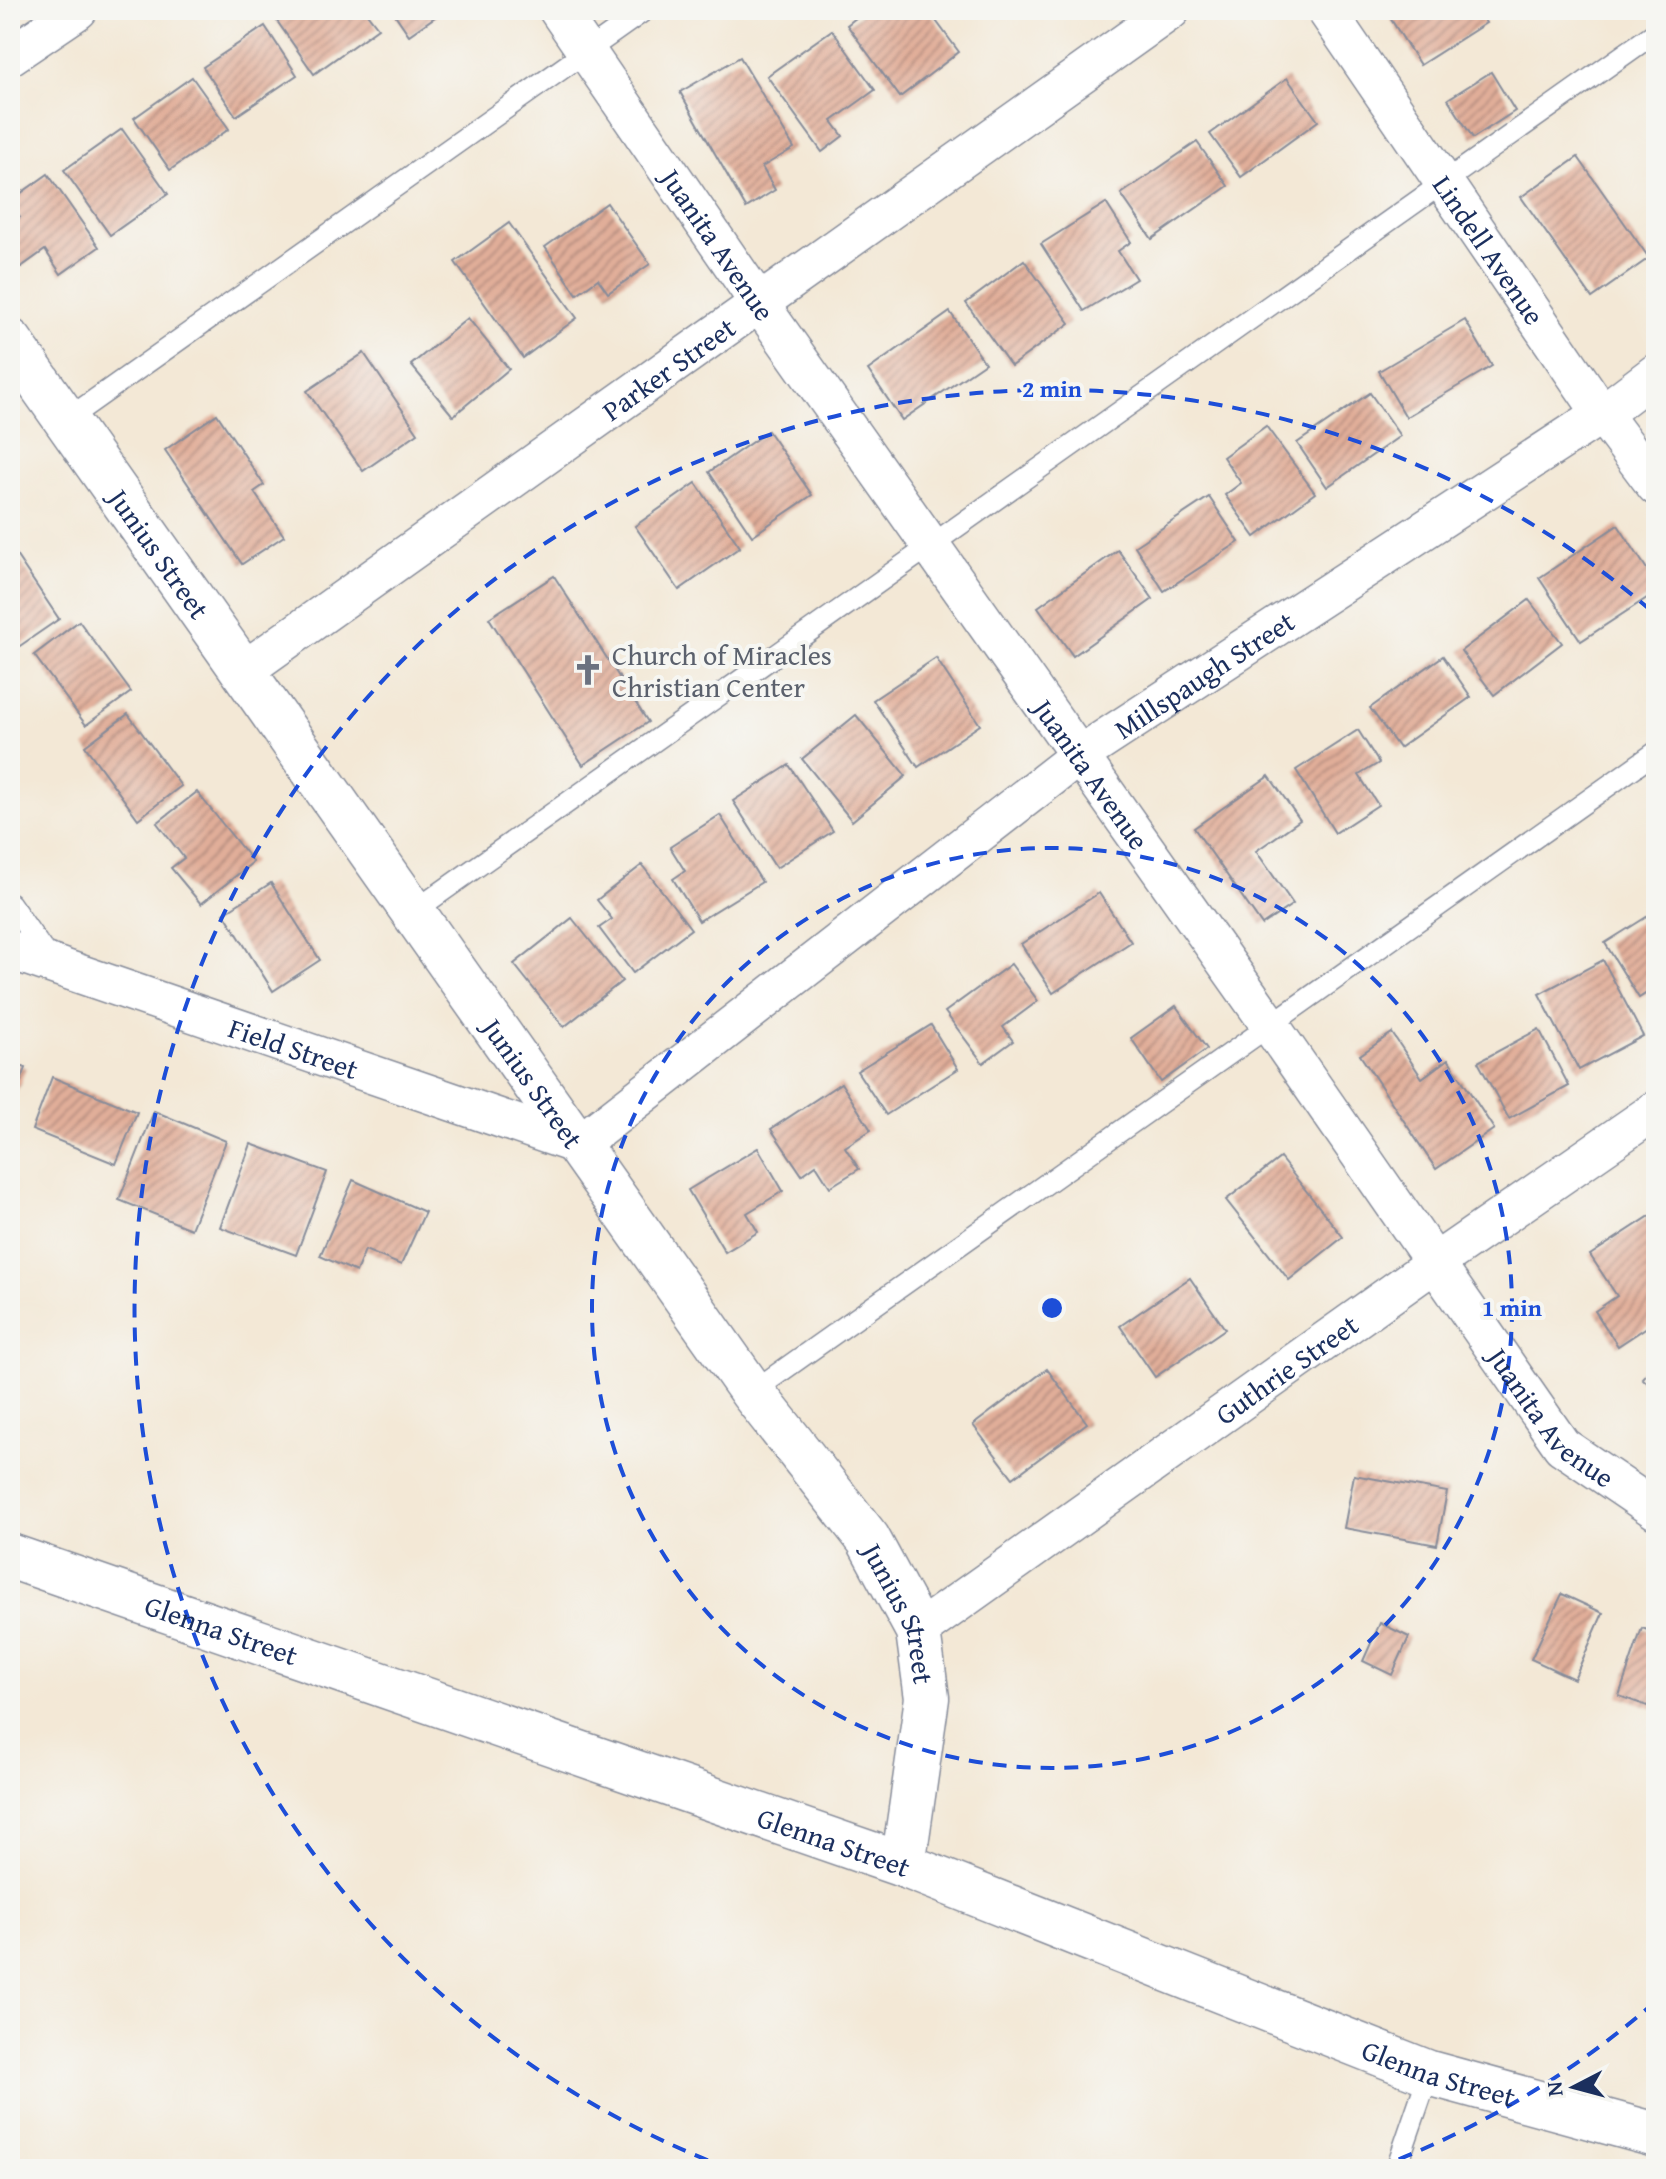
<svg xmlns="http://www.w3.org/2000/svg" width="1666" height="2179" font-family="'Gentium Book Plus',serif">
	<defs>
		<pattern id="building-hatch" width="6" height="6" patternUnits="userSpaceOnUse" patternTransform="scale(2)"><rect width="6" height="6" fill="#e1ae99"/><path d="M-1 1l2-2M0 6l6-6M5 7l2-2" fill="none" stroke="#b68e80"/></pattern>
	</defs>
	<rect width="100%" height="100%" fill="#f6f6f2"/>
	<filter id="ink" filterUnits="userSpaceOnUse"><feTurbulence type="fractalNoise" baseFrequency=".0125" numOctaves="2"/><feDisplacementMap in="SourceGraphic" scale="16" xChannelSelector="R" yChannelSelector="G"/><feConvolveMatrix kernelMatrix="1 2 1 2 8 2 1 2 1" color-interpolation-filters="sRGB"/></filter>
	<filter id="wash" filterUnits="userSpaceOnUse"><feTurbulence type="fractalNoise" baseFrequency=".006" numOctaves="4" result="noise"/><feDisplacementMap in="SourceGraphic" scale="32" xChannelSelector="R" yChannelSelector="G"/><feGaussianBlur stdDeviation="1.8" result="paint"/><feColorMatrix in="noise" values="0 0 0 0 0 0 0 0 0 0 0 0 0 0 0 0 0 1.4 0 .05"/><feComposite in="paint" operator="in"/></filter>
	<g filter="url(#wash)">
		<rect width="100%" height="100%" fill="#f3e8d6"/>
		<g id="blocks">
			<!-- building -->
			<g fill="url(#building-hatch)">
				<path d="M293,10H364L378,28L314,74L277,21Z"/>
				<path d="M392,10H445L409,35Z"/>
				<path d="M866,10H928L959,52L900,97L847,25Z"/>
				<path d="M1385,10H1477L1486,23L1420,65Z"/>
				<path d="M265,26L297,75L236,116L203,67Z"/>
				<path d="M832,30L875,90L832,121L843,136L822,152L767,76Z"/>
				<path d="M740,57L794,148L762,167L775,190L746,208L680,92Z"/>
				<path d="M1491,72L1515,111L1473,138L1448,99Z"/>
				<path d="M192,77L229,129L170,170L134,118Z"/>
				<path d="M1287,78L1318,121L1241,177L1210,134Z"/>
				<path d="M122,129L168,194L110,235L64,170Z"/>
				<path d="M1197,142L1228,186L1152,239L1121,194Z"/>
				<path d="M1578,157L1649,258L1592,298L1521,197Z"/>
				<path d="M48,174L99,247L61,274L45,250L21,267L10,251V224L20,217L10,201Z"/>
				<path d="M607,203L650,264L608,293L598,279L577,294L545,247Z"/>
				<path d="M1106,203L1131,242L1118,251L1136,279L1084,311L1041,244Z"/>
				<path d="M509,223L577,318L523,358L455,262Z"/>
				<path d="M1024,260L1070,323L1011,366L966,303Z"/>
				<path d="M950,312L985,363L902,420L868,370Z"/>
				<path d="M468,318L509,369L453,416L411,365Z"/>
				<path d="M1465,320L1492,366L1406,417L1379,371Z"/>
				<path d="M364,353L418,433L363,471L307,391Z"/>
				<path d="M1370,393L1400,436L1327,487L1297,443Z"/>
				<path d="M217,414L264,485L254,492L284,536L242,564L165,450Z"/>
				<path d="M1266,426L1315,493L1255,537L1225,495L1241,483L1223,457Z"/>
				<path d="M768,431L812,495L752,536L709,472Z"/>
				<path d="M696,483L740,547L679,590L635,526Z"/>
				<path d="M1209,497L1239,542L1164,591L1135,546Z"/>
				<path d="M1618,525L1656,583V592L1581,641L1539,578Z"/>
				<path d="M10,546L59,619L14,650L10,645Z"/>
				<path d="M1118,550L1153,599L1073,656L1038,607Z"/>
				<path d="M554,576L648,722L583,765L489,618Z"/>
				<path d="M1529,600L1562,643L1494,695L1461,651Z"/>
				<path d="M79,621L131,692L86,725L34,655Z"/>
				<path d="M1443,656L1471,697L1399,748L1370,708Z"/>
				<path d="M936,658L980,725L918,767L873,700Z"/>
				<path d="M128,714L181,786L138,819L85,746Z"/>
				<path d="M856,715L906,776L852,821L802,759Z"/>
				<path d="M1358,730L1379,763L1359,775L1378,805L1335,833L1296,770Z"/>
				<path d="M789,765L833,831L776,868L733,801Z"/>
				<path d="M1269,776L1300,820L1256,851L1293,904L1262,925L1194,828Z"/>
				<path d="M197,792L253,862L201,904L171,868L184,858L157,823Z"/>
				<path d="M720,815L762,882L699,921L673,879L685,871L670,847Z"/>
				<path d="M642,865L691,929L633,973L599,928L612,919L597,900Z"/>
				<path d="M271,883L320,960L273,991L224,913Z"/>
				<path d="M1099,893L1131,942L1053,993L1021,944Z"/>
				<path d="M1656,911V987L1639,998L1605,943Z"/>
				<path d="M572,918L622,981L564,1027L514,964Z"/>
				<path d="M1603,960L1643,1036L1579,1070L1539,994Z"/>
				<path d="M1011,964L1038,1001L1003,1027L1013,1041L983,1063L945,1012Z"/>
				<path d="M1176,1006L1207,1049L1161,1082L1131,1038Z"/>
				<path d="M931,1025L958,1069L886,1115L857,1071Z"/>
				<path d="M1539,1029L1569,1086L1509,1119L1478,1062Z"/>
				<path d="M1392,1033L1422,1078L1448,1059L1494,1129L1436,1169L1360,1055Z"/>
				<path d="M10,1062L26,1068L10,1109Z"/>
				<path d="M52,1077L137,1112L116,1164L32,1130Z"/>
				<path d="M841,1083L871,1130L845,1147L859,1169L830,1187L816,1165L802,1175L771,1129Z"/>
				<path d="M154,1111L226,1141L191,1229L119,1200Z"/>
				<path d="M251,1144L327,1172L296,1255L220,1227Z"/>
				<path d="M758,1148L783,1191L747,1213L758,1232L725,1252L688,1190Z"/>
				<path d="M1280,1158L1343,1237L1289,1280L1226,1200Z"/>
				<path d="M353,1180L425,1212L401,1265L365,1250L356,1272L320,1256Z"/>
				<path d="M1650,1216L1656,1225V1321L1618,1346L1595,1311L1617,1296L1590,1255Z"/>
				<path d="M1190,1278L1225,1329L1155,1377L1120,1326Z"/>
				<path d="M1656,1363V1391L1642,1378Z"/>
				<path d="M1047,1369L1087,1423L1013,1478L973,1425Z"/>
				<path d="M1354,1475L1447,1492L1437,1545L1344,1528Z"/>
				<path d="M1562,1594L1603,1613L1574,1679L1531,1659Z"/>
				<path d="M1380,1623L1409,1637L1392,1675L1363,1661Z"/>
				<path d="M1642,1628L1656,1633V1709L1619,1696Z"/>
			</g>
		</g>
	</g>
	<g filter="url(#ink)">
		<use href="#blocks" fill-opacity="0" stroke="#878c9a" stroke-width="2"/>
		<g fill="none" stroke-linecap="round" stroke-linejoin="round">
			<defs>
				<g id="lane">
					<path d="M66,420L645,10"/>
					<path d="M10,903L49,959"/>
					<path d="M413,912L1656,32"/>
					<path d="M752,1392L1656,752"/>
					<path d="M1396,2169L1429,2073"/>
				</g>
				<g id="street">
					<path id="s1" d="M558,10L759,303L1270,1025L1562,1446L1656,1510"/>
					<path id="s2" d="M1326,10L1602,414L1656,486"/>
					<path d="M10,56L78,10"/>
					<path id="s3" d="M243,671L1171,10"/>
					<path id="s4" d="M10,950L578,1145L1080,755L1602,414L1656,373"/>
					<path id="s5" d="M918,1631L1436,1262L1656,1110"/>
				</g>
				<g id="secondary">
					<path id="s6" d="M10,341L752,1392L868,1539L918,1631L927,1698L903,1865"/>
					<path id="s7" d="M10,1556L903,1865L1429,2073L1656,2135"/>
				</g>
			</defs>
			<!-- lane casing -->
			<use href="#lane" stroke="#878c9a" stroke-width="23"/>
			<!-- street casing -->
			<use href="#street" stroke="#878c9a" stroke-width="41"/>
			<!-- secondary casing -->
			<use href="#secondary" stroke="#878c9a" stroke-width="47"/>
			<!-- lane -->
			<use href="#lane" stroke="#fff" stroke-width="20"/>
			<!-- street -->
			<use href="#street" stroke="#fff" stroke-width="38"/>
			<!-- secondary -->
			<use href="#secondary" stroke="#fff" stroke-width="44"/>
		</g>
	</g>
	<!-- distance rings -->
	<g fill="none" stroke="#1d4ed8" stroke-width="4" stroke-dasharray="14 10">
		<circle cx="1052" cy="1308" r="460"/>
		<path d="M1655 2002A919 919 0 0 1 1374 2169M730 2169A919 919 0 1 1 1655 614"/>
	</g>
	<!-- icons -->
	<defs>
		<symbol id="church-bare" viewBox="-9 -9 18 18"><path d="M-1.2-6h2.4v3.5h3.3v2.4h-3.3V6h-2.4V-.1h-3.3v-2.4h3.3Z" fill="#6b7280" stroke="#f6f6f2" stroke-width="2.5" paint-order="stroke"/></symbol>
	</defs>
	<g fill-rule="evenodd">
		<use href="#church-bare" x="566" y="648" width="44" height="44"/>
	</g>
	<g text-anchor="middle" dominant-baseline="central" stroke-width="8" stroke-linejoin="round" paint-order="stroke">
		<!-- street labels -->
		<g font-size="28" fill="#1b2f5e" stroke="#f6f6f2">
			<text stroke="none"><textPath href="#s1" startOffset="284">Juanita Avenue</textPath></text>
			<text stroke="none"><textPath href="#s2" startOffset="290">Lindell Avenue</textPath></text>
			<text stroke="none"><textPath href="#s3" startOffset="522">Parker Street</textPath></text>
			<text stroke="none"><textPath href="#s6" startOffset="260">Junius Street</textPath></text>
			<text stroke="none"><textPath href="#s4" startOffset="1384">Millspaugh Street</textPath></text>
			<text stroke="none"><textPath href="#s1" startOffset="932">Juanita Avenue</textPath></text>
			<text stroke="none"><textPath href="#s4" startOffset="300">Field Street</textPath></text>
			<text stroke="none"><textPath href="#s6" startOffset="908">Junius Street</textPath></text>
			<text stroke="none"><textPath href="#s5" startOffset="452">Guthrie Street</textPath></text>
			<text stroke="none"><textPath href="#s1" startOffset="1724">Juanita Avenue</textPath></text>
			<text stroke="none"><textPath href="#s6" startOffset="1556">Junius Street</textPath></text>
			<text stroke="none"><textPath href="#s7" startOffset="224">Glenna Street</textPath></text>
			<text stroke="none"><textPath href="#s7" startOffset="872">Glenna Street</textPath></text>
			<text stroke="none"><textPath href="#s7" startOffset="1520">Glenna Street</textPath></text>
		</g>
		<!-- worship labels -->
		<g font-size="28" fill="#5b616d" stroke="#f6f6f2" text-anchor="start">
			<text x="612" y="654">Church of Miracles<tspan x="612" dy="32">Christian Center</tspan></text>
		</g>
	</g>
	<circle cx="1052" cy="1308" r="12" fill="#1d4ed8" stroke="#f6f6f2" stroke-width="4"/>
	<g font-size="24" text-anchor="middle" font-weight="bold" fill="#1d4ed8" stroke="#f6f6f2" stroke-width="8" stroke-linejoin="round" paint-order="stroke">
		<text x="1052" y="397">2 min</text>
		<text x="1512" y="1316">1 min</text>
	</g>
	<!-- margin -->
	<rect width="1666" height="2179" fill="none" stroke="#f6f6f2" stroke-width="40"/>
	<!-- north arrow -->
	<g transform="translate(1574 2087) rotate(264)" stroke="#f6f6f2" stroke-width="6" paint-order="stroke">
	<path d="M0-6L14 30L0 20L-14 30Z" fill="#1b2f5e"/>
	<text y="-12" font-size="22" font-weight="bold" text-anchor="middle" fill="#1b2f5e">N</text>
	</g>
</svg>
